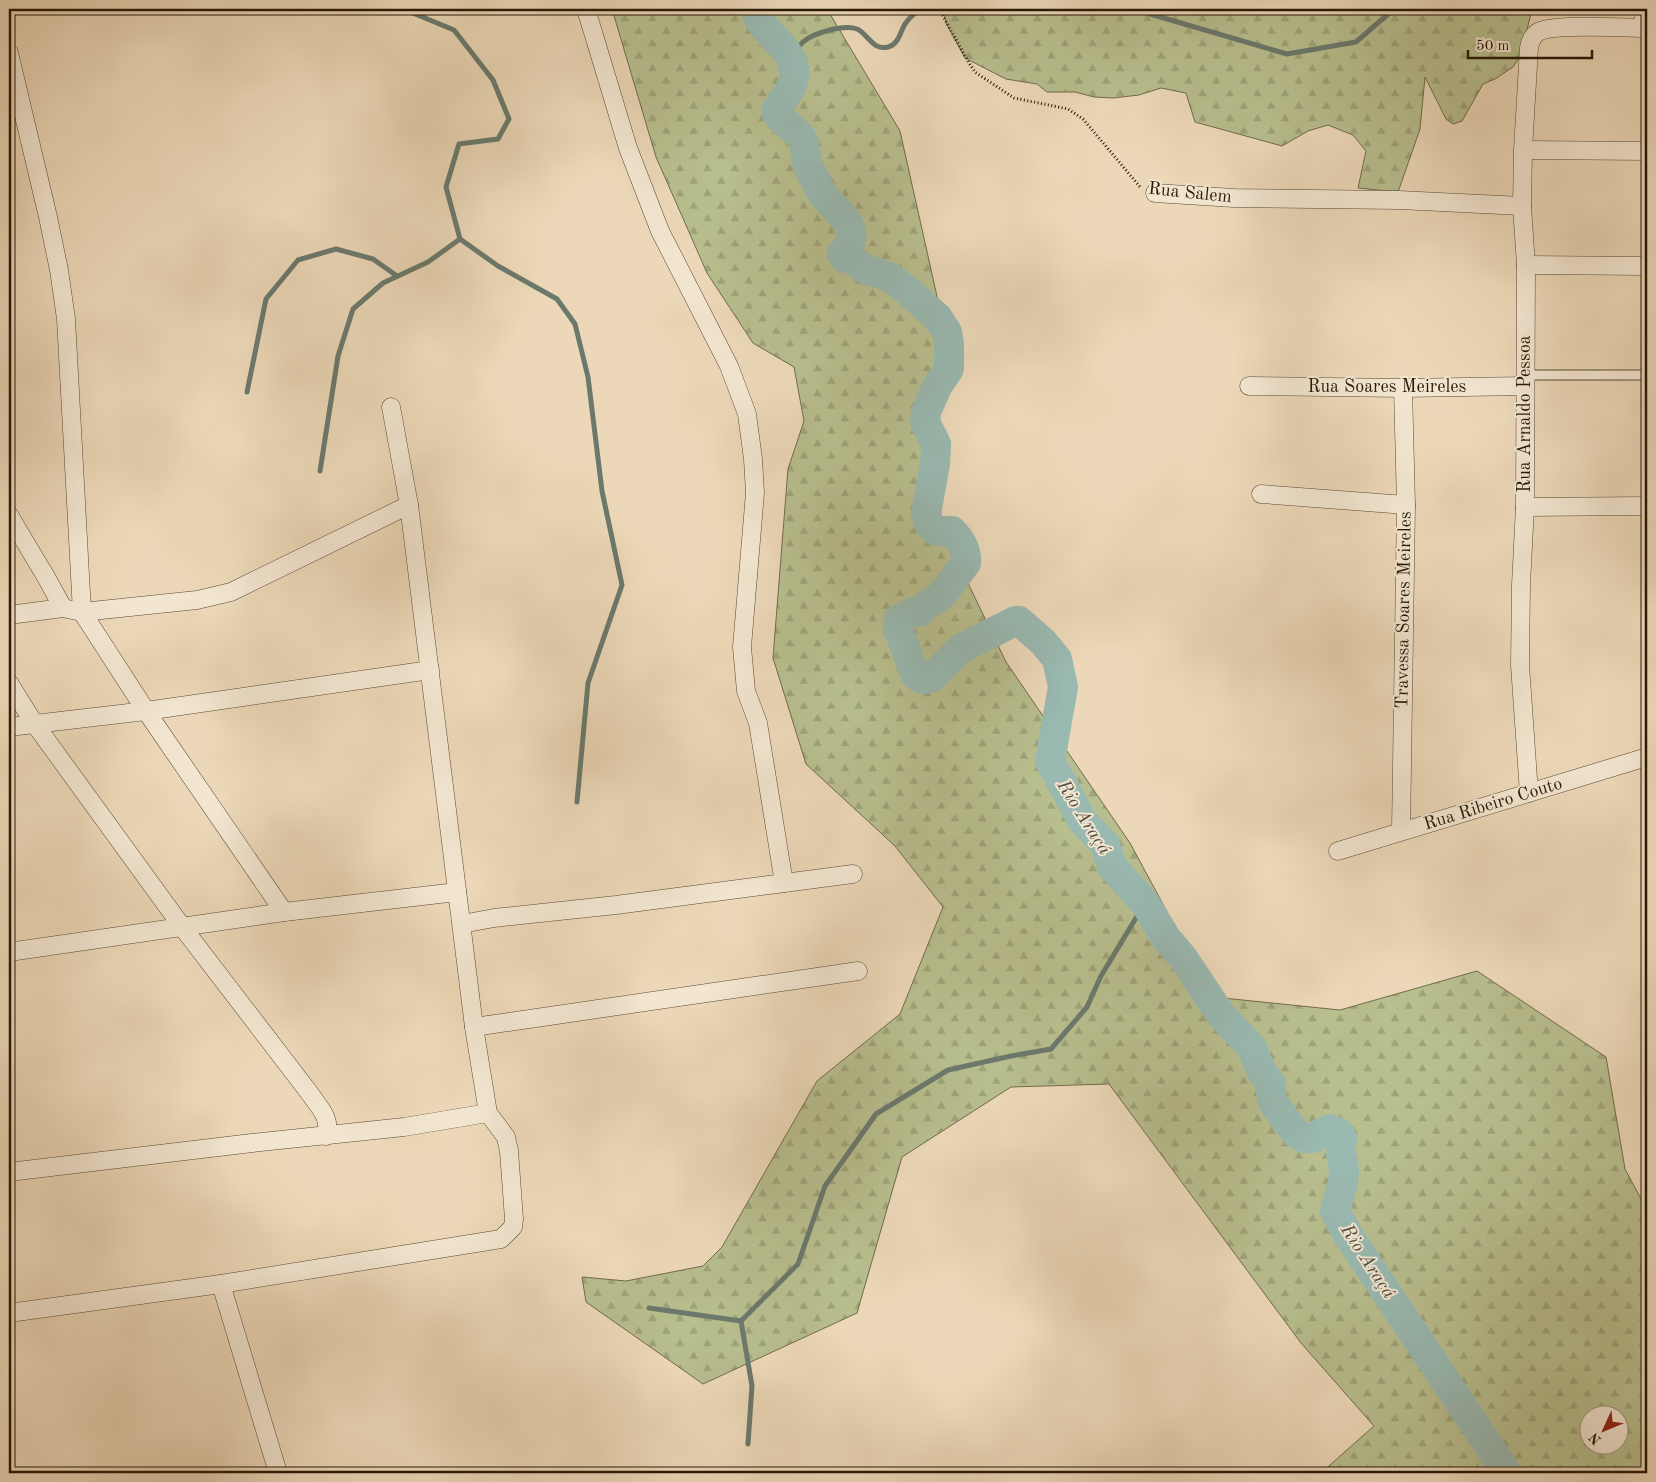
<svg xmlns="http://www.w3.org/2000/svg" width="1656" height="1482" font-family="'Old Standard TT',serif">
	<defs>
		<pattern id="forest-firs" width="22" height="20" patternUnits="userSpaceOnUse" patternTransform="scale(1.25)"><rect width="22" height="20" fill="#b8be8e"/><path d="M5 1l3.5 6h-7zM16 11l3.5 6h-7z" fill="#9ea379"/></pattern>
	</defs>
	<rect width="100%" height="100%" fill="#ecd8b8"/>
	<filter id="stains"><feTurbulence type="fractalNoise" baseFrequency=".004" numOctaves="4"/><feColorMatrix values="0 0 0 0 .2 0 0 0 0 .09 0 0 0 0 .02 0 0 0 .5 -.17"/></filter>
	<radialGradient id="worn" r=".72"><stop offset=".6" stop-color="#630" stop-opacity="0"/><stop offset="1" stop-color="#630" stop-opacity=".3"/></radialGradient>
	<!-- forest -->
	<g fill="url(#forest-firs)" stroke="#706b4a" fill-rule="evenodd">
		<path d="M612,9H827L900,131L947,341L924,492L1006,662L1130,843L1213,997L1340,1010L1477,971L1606,1057L1625,1169L1647,1210V1473H1321L1374,1426L1301,1343L1109,1084L1011,1087L902,1157L857,1313L703,1384L586,1302L582,1277L626,1281L703,1266L722,1247L817,1081L900,1014L943,907L895,846L806,764L773,658L788,469L804,421L794,367L753,343L707,273L656,157ZM1588,1414H1618V1444H1588Z"/>
		<path d="M943,9H1532L1521,55L1513,67L1495,79L1483,84L1462,121L1453,124L1446,119L1425,77L1420,129L1398,192L1358,188L1366,151L1353,135L1328,125L1308,131L1282,146L1195,122L1186,93L1161,88L1139,95L1113,98L1094,97L1075,92H1047L1037,84L1006,79L965,58L946,23Z"/>
	</g>
	<g fill="none" stroke-linecap="round" stroke-linejoin="round">
		<!-- stream -->
		<g stroke="#6b796d" stroke-width="5">
			<path d="M403,9L454,30L493,80L509,119L498,139L459,144L446,187L460,239L498,266L557,299L575,324L588,377L602,491L622,585L588,683L577,802"/>
			<path d="M1133,9L1287,54L1356,42L1394,9"/>
			<path d="M793,62C795,54 796,48 803,42C813,33 844,24 857,29C868,34 873,51 888,47C899,44 900,32 905,24C910,17 915,12 922,9"/>
			<path d="M247,392L266,299L298,260L336,249L373,259L397,276"/>
			<path d="M320,471L338,356L353,309L383,283L428,262L460,239"/>
			<path d="M649,1308L741,1321L798,1264L825,1186L876,1114L948,1070L1011,1056L1051,1049L1087,1007L1101,976L1145,903"/>
			<path d="M741,1321L752,1386L748,1444"/>
		</g>
		<!-- river -->
		<path stroke="#99b9b1" stroke-width="30" d="M758,9C752,31 802,46 793,81C791,91 781,102 776,111C781,124 796,127 802,139C806,146 805,154 807,162C808,168 812,174 815,179C817,184 819,189 822,193C834,211 868,229 842,253L845,258L853,260L865,269L889,277L908,291L938,318L947,332L949,344V369L938,385L926,412L925,422L936,444L935,464L926,514L930,526L936,531H952C961,540 967,550 966,563L941,596L925,606L920,612H914L899,619L898,628L915,674C921,679 923,681 931,678L960,649L1015,621H1019L1043,642L1057,659L1063,687L1050,761L1083,822L1105,844L1112,867L1145,903L1166,938L1183,958L1221,1015L1252,1048L1261,1070L1271,1084V1095L1274,1104L1288,1123L1297,1134L1305,1138H1312L1330,1129L1340,1134L1342,1138L1341,1154L1344,1169L1343,1183L1335,1211L1348,1235L1507,1473"/>
		<defs>
			<path id="service" d="M1525,375H1647"/>
			<g id="minor">
				<path d="M586,9L628,148L660,231L729,366L747,414L753,459L755,493L742,647L746,691L758,723L784,883"/>
				<path d="M1643,28L1645,9"/>
				<path d="M9,53L48,217L59,270L66,319L82,612L146,711L284,912"/>
				<path d="M1523,150L1647,151"/>
				<path d="M1155,193L1234,198L1399,200L1522,206"/>
				<path d="M1526,265L1647,266"/>
				<path d="M1249,386L1403,388L1525,386"/>
				<path d="M1261,494L1406,505"/>
				<path d="M1525,507L1647,506"/>
				<path d="M9,515L46,577L63,608"/>
				<path d="M9,615L63,608L82,612L197,600L231,592L409,505"/>
				<path d="M9,683L34,723L183,928L311,1095C321,1110 331,1118 326,1136"/>
				<path d="M9,727L146,711L430,670"/>
				<path d="M1529,793L1520,665L1521,585L1525,507L1526,265L1522,206L1523,150L1529,48C1530,42 1532,36 1538,32C1554,23 1626,28 1647,28"/>
				<path d="M1401,831L1406,505L1403,388"/>
				<path d="M1338,851L1647,757"/>
				<path d="M462,924L494,918L616,905L853,874"/>
				<path d="M9,952L284,912L457,892"/>
				<path d="M474,1027L858,971"/>
				<path d="M9,1172L252,1143L404,1127L488,1113"/>
				<path d="M221,1284L278,1473"/>
				<path d="M9,1313L221,1284L501,1239L513,1227L514,1219L509,1151L506,1137L488,1113L474,1027L409,505L391,407"/>
			</g>
		</defs>
		<!-- service casing -->
		<use href="#service" stroke="#584832" stroke-width="11"/>
		<!-- minor casing -->
		<use href="#minor" stroke="#584832" stroke-width="19"/>
		<!-- path -->
		<path stroke="#271806" stroke-width="3" stroke-dasharray="1 2.5" stroke-linecap="butt" d="M939,9L969,63L975,72L1014,98L1068,109L1083,119L1141,188"/>
		<!-- service -->
		<use href="#service" stroke="#f3e6d1" stroke-width="9"/>
		<!-- minor -->
		<use href="#minor" stroke="#f3e6d1" stroke-width="18"/>
	</g>
	<g text-anchor="middle" dominant-baseline="central" stroke-width="4" stroke-linejoin="round" paint-order="stroke">
		<!-- street labels -->
		<g font-size="18" fill="#271806" stroke="#f3e6d1">
			<text transform="translate(1190 193) rotate(6)">Rua Salem</text>
			<text x="1387" y="387">Rua Soares Meireles</text>
			<text transform="translate(1525 414) rotate(-90)">Rua Arnaldo Pessoa</text>
			<text transform="translate(1404 610) rotate(-89)">Travessa Soares Meireles</text>
			<text transform="translate(1493 804) rotate(-17)">Rua Ribeiro Couto</text>
		</g>
		<!-- water labels -->
		<g font-size="19" font-style="italic" fill="#4f5042" stroke="#f3e6d1">
			<text transform="translate(1083 818) rotate(58)">Rio Araçá</text>
			<text transform="translate(1367 1262) rotate(57)">Rio Araçá</text>
		</g>
	</g>
	<!-- margin -->
	<rect width="1656" height="1482" fill="none" stroke="#ecd8b8" stroke-width="30"/>
	<rect x="10" y="10" width="1636" height="1462" fill="none" stroke="#271806" stroke-width="2.5"/>
	<rect x="15" y="15" width="1626" height="1452" fill="none" stroke="#271806"/>
	<!-- north arrow -->
	<g transform="translate(1604 1430) rotate(226)"><circle r="24" fill="#f3e6d1" stroke="#a19480"/>
	<path d="M0-4L9 19L0 12L-9 19Z" fill="#8f2418"/>
	<text y="-8" font-size="14" font-weight="bold" text-anchor="middle" fill="#271806">N</text>
	</g>
	<!-- scale -->
	<path d="M1468 50v8h124v-8" fill="none" stroke="#271806" stroke-width="2.5"/>
	<text x="1476" y="50" font-size="15" fill="#271806" stroke="#f3e6d1" stroke-width="4" paint-order="stroke">50 m</text>
	<rect width="100%" height="100%" filter="url(#stains)"/>
	<rect width="100%" height="100%" fill="url(#worn)"/>
</svg>
